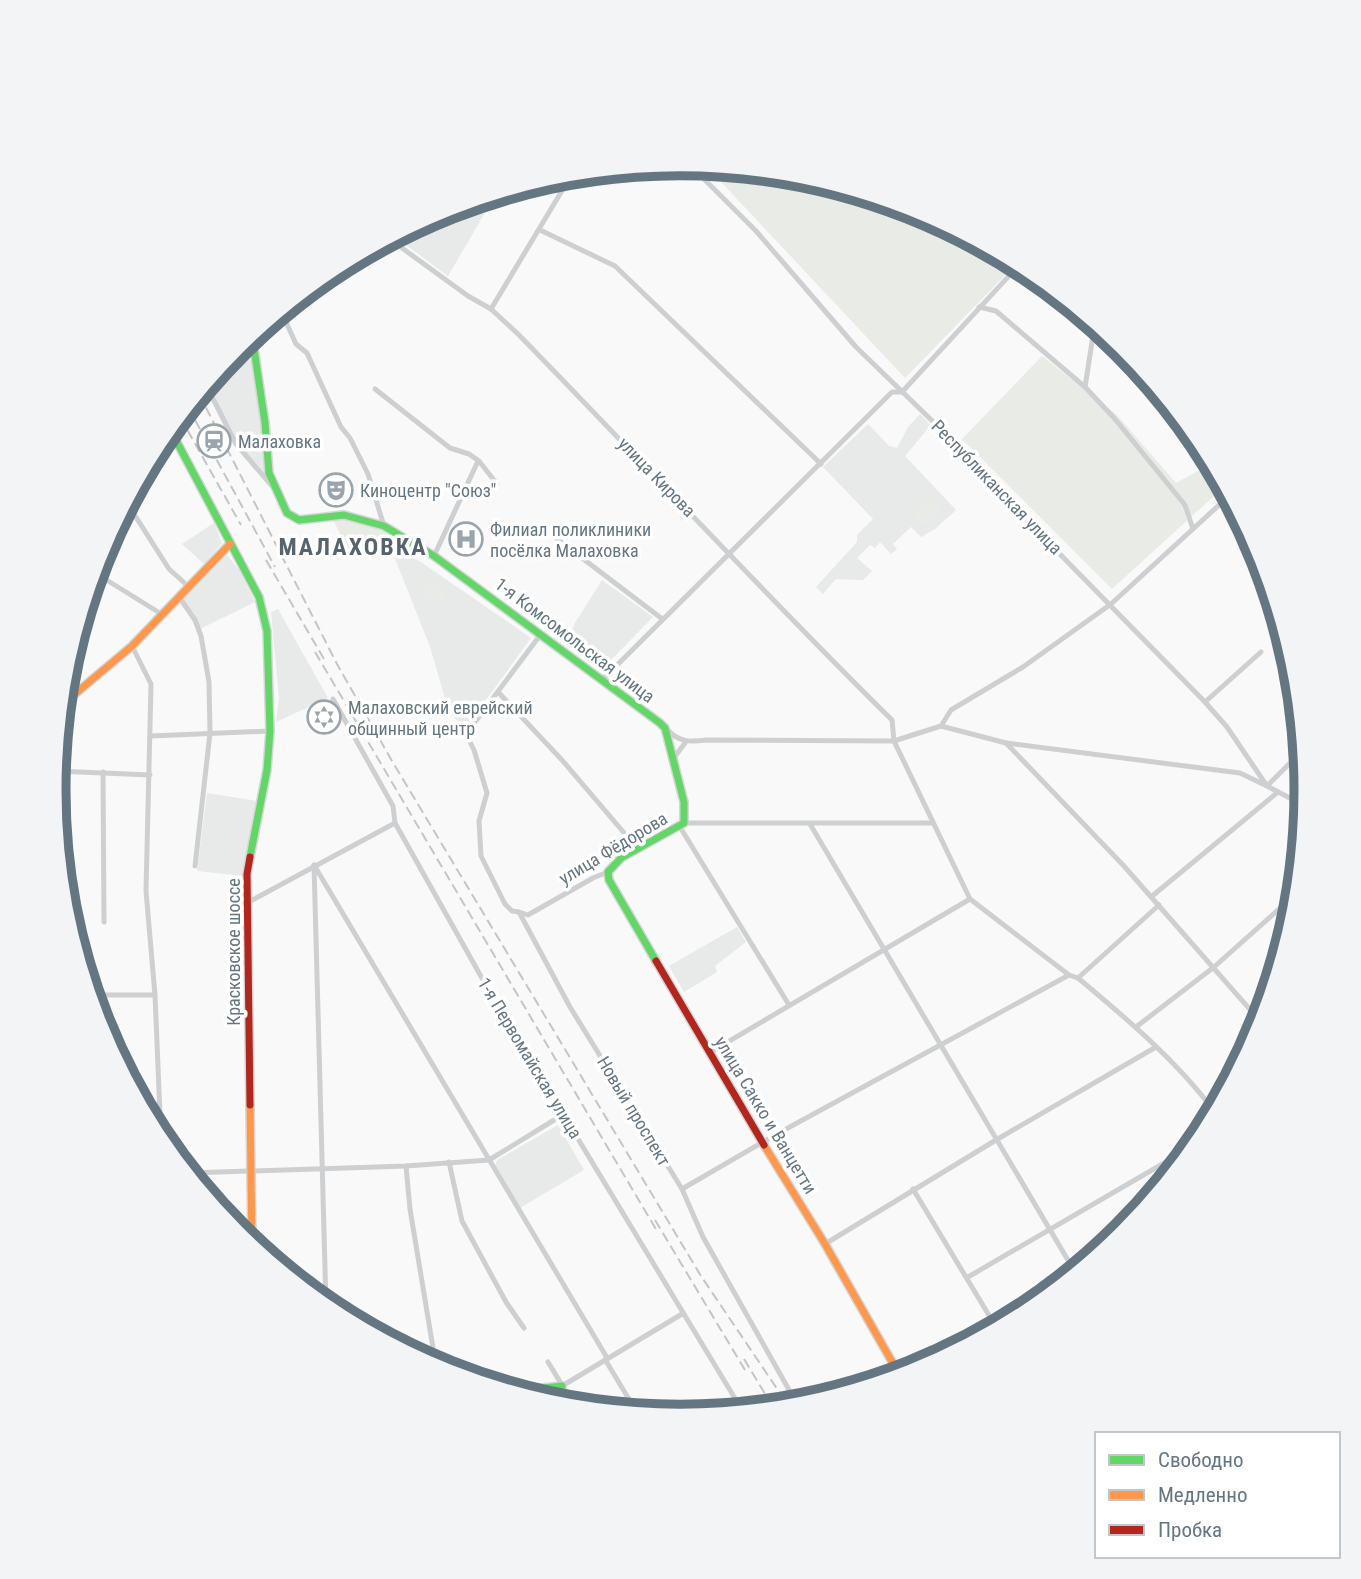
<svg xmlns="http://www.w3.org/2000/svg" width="1361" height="1579" font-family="'Roboto Condensed',sans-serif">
	<rect width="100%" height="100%" fill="#f9f9f9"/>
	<!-- built -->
	<g fill="#e8e9e9">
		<path d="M496,194L448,276L402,242L412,226L441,211Z"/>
		<path d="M249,337L263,422L267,478L237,443L207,384L238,346Z"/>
		<path d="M920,414L931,425L905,456L956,510L935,529L921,537L911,527L893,544L897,549L891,554L880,542L875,548L870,545L857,558L872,571L863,580L836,579L823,594L816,587L857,542V535L873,519L823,467L868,424L889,446L897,448L908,427Z"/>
		<path d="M214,523L222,543L204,564L182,544Z"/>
		<path d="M401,551L421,562L531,638L465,729L449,712L430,647L394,556Z"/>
		<path d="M227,555L239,570L255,602L200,629L183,599Z"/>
		<path d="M602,580L653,617L603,668L568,640L575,623Z"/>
		<path d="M278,609L328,698L276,722L279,698L271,612Z"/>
		<path d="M207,793L257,801L244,876L197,871Z"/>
		<path d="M737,927L746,942L715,966L717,972L684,992L669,966Z"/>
		<path d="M558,1125L584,1170L520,1208L495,1166L497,1160Z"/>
	</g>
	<!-- green -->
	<g fill="#e8ebe6">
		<path d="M706,166L803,175L921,211L1017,263L905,378Z"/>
		<path d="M1042,356L1117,415L1176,483L1213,463L1225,486L1112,589L962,439Z"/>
		<path d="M931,497L941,510L924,525L913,516L914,512Z"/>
		<path d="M333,519C359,519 379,526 401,539L388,551L374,543L373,555L350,556Z"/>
		<path d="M430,580L448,594L439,606L421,592Z"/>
	</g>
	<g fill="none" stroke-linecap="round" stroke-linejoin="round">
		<defs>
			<g id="fast">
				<path d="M252,335L265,423L269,473L287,513L299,520L344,515L384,526L434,556L660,723L665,728L684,802V823L621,858L608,872L609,880L656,961"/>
				<path d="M170,429L259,597L267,631L270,731L267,770L250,857"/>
				<path d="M517,1391L562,1386"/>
			</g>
			<g id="slow">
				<path d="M63,704L132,646L230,544"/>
				<path d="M250,1105L252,1244"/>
				<path d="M764,1145L825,1244L899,1374"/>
			</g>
			<g id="jam">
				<path d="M656,961L764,1145"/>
				<path d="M250,1105L247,874L250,857"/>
			</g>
		</defs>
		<!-- fast casing -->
		<use href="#fast" stroke="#d5d6d7" stroke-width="10"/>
		<!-- slow casing -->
		<use href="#slow" stroke="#d5d6d7" stroke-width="10"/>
		<!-- jam casing -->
		<use href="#jam" stroke="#d5d6d7" stroke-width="10"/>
		<!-- street -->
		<g stroke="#cecfd0" stroke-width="5">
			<path d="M689,164L756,231L856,347L950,438L999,492L1205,702L1227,727L1267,786L1305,806"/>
			<path d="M543,180L562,190"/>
			<path d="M540,230L615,266L821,464"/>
			<path d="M393,237L402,248L468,296L491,309L518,334C643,462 764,594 892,720L894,741L970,899L1069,975L1078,978C1127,1019 1176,1060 1215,1112"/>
			<path d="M398,240L406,230"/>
			<path d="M979,307L996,311L1085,387L1115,419L1185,505L1193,529"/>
			<path d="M491,309L572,174"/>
			<path d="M281,311L296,344L307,353L341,427L350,438L368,474L384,526"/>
			<path d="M273,317L277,315"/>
			<path d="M206,385L236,444L272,486"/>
			<path d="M1085,387L1095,323"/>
			<path d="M375,389L450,448L469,454L479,461L497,484"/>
			<path d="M127,503L169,569L189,587"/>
			<path d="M557,539L661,618"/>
			<path d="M434,556L478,461"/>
			<path d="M96,569L105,579L163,615"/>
			<path d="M179,597L195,620L201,636L209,682L210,733L195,866"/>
			<path d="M541,634L466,734L474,750L487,793L479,821L481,856L505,904L512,911L519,912L570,1007L682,1189L703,1237L797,1404"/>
			<path d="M132,646L151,684L146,891L155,995L161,1138"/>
			<path d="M602,680L892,392H902L1020,264"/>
			<path d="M498,692L562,760L637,848"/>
			<path d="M333,699L393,806L395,823L497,1005L742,1410"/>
			<path d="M1205,702L1261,652"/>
			<path d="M941,726L1006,743L1240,773L1267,786L1303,750"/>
			<path d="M666,728C679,743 689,742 707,740L894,741L941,726L951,710L1023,667L1111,604L1230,495"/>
			<path d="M151,736L270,731"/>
			<path d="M1006,743L1123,865L1261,1022"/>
			<path d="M673,759L685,743"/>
			<path d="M56,771L150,775"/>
			<path d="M103,772L104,922"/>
			<path d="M684,823H932"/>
			<path d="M810,824L1075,1272"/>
			<path d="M680,827L789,1005"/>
			<path d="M314,865L606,1356V1361L636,1411"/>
			<path d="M314,865L326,1305"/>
			<path d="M1151,897L1278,792"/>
			<path d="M247,903L395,823"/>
			<path d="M519,912L528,915L593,878L608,872"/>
			<path d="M1078,978L1159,905"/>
			<path d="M98,995H155"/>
			<path d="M1136,1027L1214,967L1296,894"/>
			<path d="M709,1053L970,899"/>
			<path d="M449,1162L462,1221L506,1302L524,1328"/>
			<path d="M406,1166L410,1209L436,1366"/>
			<path d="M189,1173L406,1166L489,1160L564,1114"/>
			<path d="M682,1189L775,1135L1069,975"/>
			<path d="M913,1189L996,1327"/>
			<path d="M825,1244L996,1140L1156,1047"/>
			<path d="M968,1277L1195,1145"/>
			<path d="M548,1362L574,1405"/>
			<path d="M562,1386L682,1314"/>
		</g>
		<!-- fast -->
		<use href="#fast" stroke="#63d668" stroke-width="7"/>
		<!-- slow -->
		<use href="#slow" stroke="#ff974d" stroke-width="7"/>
		<!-- jam -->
		<use href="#jam" stroke="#b3261e" stroke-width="7"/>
		<!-- rail -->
		<g stroke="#c3c5c6" stroke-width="2" stroke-dasharray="10 5" stroke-linecap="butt">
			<path d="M199,394L337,664L392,761L701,1276L788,1405"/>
			<path d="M188,407L275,567"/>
			<path d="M180,417L241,525"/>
			<path d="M266,560L324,659"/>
			<path d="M315,652L657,1231"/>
			<path d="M655,1220L745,1370"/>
			<path d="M744,1359L773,1407"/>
		</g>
	</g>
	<!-- icons -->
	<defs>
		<symbol id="station-ring" viewBox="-11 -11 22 22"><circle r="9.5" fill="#fff" stroke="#99a4ac" stroke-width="1.5"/><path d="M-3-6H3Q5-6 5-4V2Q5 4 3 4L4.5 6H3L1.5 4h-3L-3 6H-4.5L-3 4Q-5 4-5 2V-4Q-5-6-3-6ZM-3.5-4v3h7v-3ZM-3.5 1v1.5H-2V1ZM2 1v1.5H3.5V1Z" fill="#99a4ac"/></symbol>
		<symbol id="theatre-ring" viewBox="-11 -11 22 22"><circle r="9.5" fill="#fff" stroke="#99a4ac" stroke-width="1.5"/><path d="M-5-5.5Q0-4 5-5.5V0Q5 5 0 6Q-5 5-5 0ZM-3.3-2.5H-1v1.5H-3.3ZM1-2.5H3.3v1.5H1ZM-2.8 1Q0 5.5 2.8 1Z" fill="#99a4ac"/></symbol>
		<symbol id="hospital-ring" viewBox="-11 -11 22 22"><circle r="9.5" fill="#fff" stroke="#99a4ac" stroke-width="1.5"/><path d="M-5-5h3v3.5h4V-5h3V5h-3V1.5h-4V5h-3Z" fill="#99a4ac"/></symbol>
		<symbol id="synagogue-ring" viewBox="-11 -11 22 22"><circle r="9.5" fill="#fff" stroke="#99a4ac" stroke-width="1.5"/><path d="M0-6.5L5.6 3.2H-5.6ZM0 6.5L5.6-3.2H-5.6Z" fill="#99a4ac"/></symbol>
	</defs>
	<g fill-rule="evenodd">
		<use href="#station-ring" x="195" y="422" width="38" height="38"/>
		<use href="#theatre-ring" x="317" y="471" width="38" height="38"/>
		<use href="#hospital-ring" x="447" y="520" width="38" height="38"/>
		<use href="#synagogue-ring" x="305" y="698" width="38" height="38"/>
	</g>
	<g text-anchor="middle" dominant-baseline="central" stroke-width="7" stroke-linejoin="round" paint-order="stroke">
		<!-- poi labels -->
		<g font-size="18" fill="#657683" stroke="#fff" text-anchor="start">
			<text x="238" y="441">Малаховка</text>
			<text x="360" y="490">Киноцентр "Союз"</text>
			<text x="490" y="529">Филиал поликлиники<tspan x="490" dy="21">посёлка Малаховка</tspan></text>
			<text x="348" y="707">Малаховский еврейский<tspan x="348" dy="21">общинный центр</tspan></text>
		</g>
		<!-- street labels -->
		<g font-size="18" fill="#657683" stroke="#fff">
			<text transform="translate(657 477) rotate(46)">улица Кирова</text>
			<text transform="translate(997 487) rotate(46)">Республиканская улица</text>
			<text transform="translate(575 640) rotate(37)">1-я Комсомольская улица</text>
			<text transform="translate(613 848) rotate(-31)">улица Фёдорова</text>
			<text transform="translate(233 952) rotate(-90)">Красковское шоссе</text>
			<text transform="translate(530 1058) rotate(59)">1-я Первомайская улица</text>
			<text transform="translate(634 1111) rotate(59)">Новый проспект</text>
			<text transform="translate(766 1115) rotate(59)">улица Сакко и Ванцетти</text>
		</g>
		<!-- district labels -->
		<g font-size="24" font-weight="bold" letter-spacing="2" fill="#57646e" stroke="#fff">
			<text x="353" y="547">МАЛАХОВКА</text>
		</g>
	</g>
	<!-- crop -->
	<path d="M0 0H1361V1579H0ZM66 790a614 614 0 1 1 1228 0a614 614 0 1 1-1228 0Z" fill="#f3f4f5" fill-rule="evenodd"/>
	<path fill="none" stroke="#657683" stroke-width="9" d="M66 790a614 614 0 1 1 1228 0a614 614 0 1 1-1228 0Z"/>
	<!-- legend -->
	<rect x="1095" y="1432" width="245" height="126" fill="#ffffff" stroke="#c1c8cd" stroke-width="2"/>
	<rect x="1109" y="1455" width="35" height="10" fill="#63d668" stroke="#c1c8cd" stroke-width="2"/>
	<text x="1158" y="1467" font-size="21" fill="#657683">Свободно</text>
	<rect x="1109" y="1490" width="35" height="10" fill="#ff974d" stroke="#c1c8cd" stroke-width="2"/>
	<text x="1158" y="1502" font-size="21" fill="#657683">Медленно</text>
	<rect x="1109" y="1525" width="35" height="10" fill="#b3261e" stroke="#c1c8cd" stroke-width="2"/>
	<text x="1158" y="1537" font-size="21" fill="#657683">Пробка</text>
</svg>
